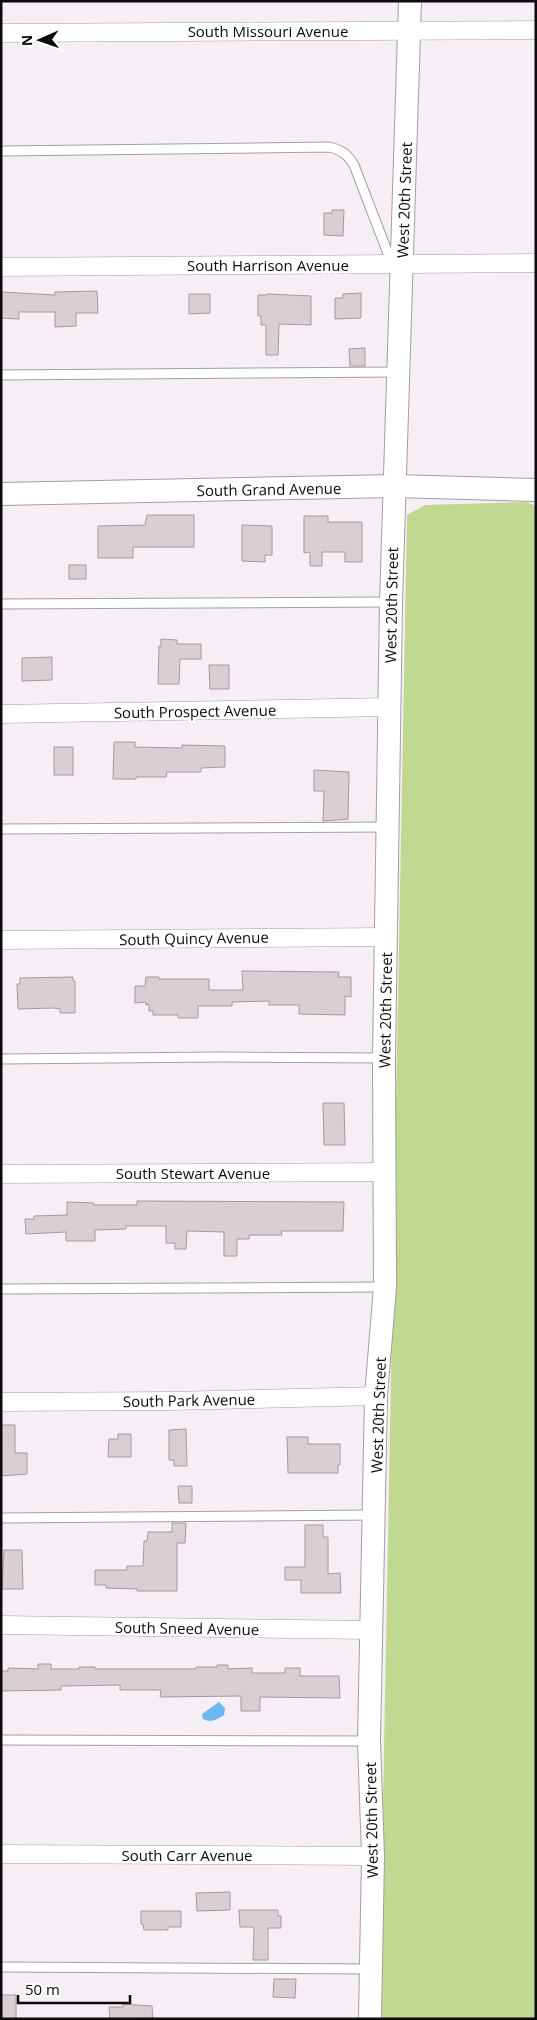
<svg xmlns="http://www.w3.org/2000/svg" width="537" height="2020" font-family="'Open Sans',sans-serif">
	<rect width="100%" height="100%" fill="#f5eef5"/>
	<!-- green -->
	<path fill="#c0d890" d="M526,502L536,506V2019H379L407,515L425,505Z"/>
	<!-- water -->
	<path fill="#6db8f1" d="M219,1702L225,1708L224,1715C217,1720 210,1723 203,1719L202,1714Z"/>
	<!-- building -->
	<g fill="#d9ced1" stroke="#a49a9d">
		<path d="M332,210H344L343,236L324,235V213H332Z"/>
		<path d="M97,291L98,313H76V326L55,327V312H19V319L1,318V292L55,295V292Z"/>
		<path d="M361,293V318L335,319V298H343V294Z"/>
		<path d="M189,294H210V313L189,314Z"/>
		<path d="M267,294L311,296V325L279,324L278,355H266V325H261V316H258V295H267Z"/>
		<path d="M365,348V366H350L349,349Z"/>
		<path d="M147,515H194V547H133V558H98V526L145,525Z"/>
		<path d="M304,516H328V522H362V562H345V552H322V566H310V552L304,553Z"/>
		<path d="M242,525L272,526V555H265V562L242,561Z"/>
		<rect x="69" y="565" width="17" height="14"/>
		<path d="M161,639L177,640V644H201V659H180L179,684H158L159,646L161,647Z"/>
		<path d="M52,657V680L22,681V658Z"/>
		<path d="M209,665H229V689H210Z"/>
		<path d="M114,742H135V747L182,748V745L225,746V767L201,768V772H167L166,777H136V779H113Z"/>
		<rect x="54" y="747" width="19" height="28"/>
		<path d="M314,770L349,772L348,819L323,821L324,791H314Z"/>
		<path d="M242,971L339,972L338,977H351V997L345,996V1015L299,1014V1005H269V1001L232,1002V1006H198V1018H178V1015H153V1011H149V1004L146,1005V1002L135,1003V986H145L146,977H159V979H209V990H243Z"/>
		<path d="M73,977V981H75V1013H60V1009L53,1008L18,1009L17,984H20V978Z"/>
		<path d="M323,1103H344L345,1145H324Z"/>
		<path d="M137,1201L344,1202L343,1231H281L282,1235H249V1239H237V1256H224V1232L187,1231L186,1249H175V1243H166V1226H126V1229L95,1230V1241H66V1232L26,1234L25,1219H34V1216L67,1215V1202L94,1203V1205H137Z"/>
		<path d="M1,1425H15V1453H27V1474L1,1476Z"/>
		<path d="M186,1429L187,1466H174V1460H169V1430Z"/>
		<path d="M118,1434H131V1457H108L109,1439H118Z"/>
		<path d="M287,1437H308V1444H340V1465H338V1473H288Z"/>
		<path d="M178,1486H192V1503H179Z"/>
		<path d="M172,1523H186L185,1543H177V1591H137V1589L106,1588V1585H95V1570H127V1566H143L144,1541H147L148,1532H172Z"/>
		<path d="M305,1525H323V1537H328V1574L340,1573L341,1593H301V1580H285V1567H305Z"/>
		<path d="M4,1550H22L23,1589H2Z"/>
		<path d="M38,1664H51V1669H79V1667H95V1669H196V1667H217V1665H228V1669L252,1668V1673H285V1668H300V1676H339L340,1698L260,1697V1711H241V1696L160,1697L161,1690H120V1685L61,1686V1690L1,1691V1671H8V1668L38,1669Z"/>
		<path d="M230,1892V1910L197,1911L196,1893Z"/>
		<path d="M239,1910H278V1916H281V1928H268V1960H253L254,1930L253,1927H240Z"/>
		<path d="M141,1911H181V1927H168V1930H144L143,1924H141Z"/>
		<path d="M274,1979H296L295,1998L273,1997Z"/>
		<rect x="1" y="1995" width="15" height="24"/>
		<path d="M123,2004L152,2006L153,2018L110,2019L109,2007H123Z"/>
	</g>
	<g fill="none" stroke-linecap="round" stroke-linejoin="round">
		<defs>
			<g id="service">
				<path d="M1,151L329,147C342,150 347,154 354,165L392,264"/>
				<path d="M1,375L397,372"/>
				<path d="M1,604L391,602"/>
				<path d="M1,829L387,827"/>
				<path d="M1,1059L220,1057L384,1058"/>
				<path d="M1,1289L384,1287"/>
				<path d="M1,1518L373,1515"/>
				<path d="M1,1740L368,1741"/>
				<path d="M1,1967L371,1969"/>
			</g>
			<g id="minor">
				<path d="M1,33L536,30"/>
				<path d="M1,267L536,263"/>
				<path d="M1,714L389,707"/>
				<path d="M1,940L386,937"/>
				<path d="M1,1174L384,1172"/>
				<path d="M1,1402L171,1401L376,1396"/>
				<path d="M1,1625L372,1630"/>
				<path d="M1,1854L373,1856"/>
			</g>
			<g id="tertiary">
				<path d="M1,494L395,486L536,490"/>
				<path d="M370,2019L373,1856L369,1741L376,1396L385,1287L384,1058L391,602L410,1"/>
			</g>
		</defs>
		<!-- service casing -->
		<use href="#service" stroke="#a49da5" stroke-width="11"/>
		<!-- minor casing -->
		<use href="#minor" stroke="#a49da5" stroke-width="19"/>
		<!-- tertiary casing -->
		<use href="#tertiary" stroke="#a49da5" stroke-width="24"/>
		<!-- service -->
		<use href="#service" stroke="#fff" stroke-width="9"/>
		<!-- minor -->
		<use href="#minor" stroke="#fff" stroke-width="18"/>
		<!-- tertiary -->
		<use href="#tertiary" stroke="#fff" stroke-width="22"/>
	</g>
	<g text-anchor="middle" dominant-baseline="central" stroke-width="5" stroke-linejoin="round" paint-order="stroke">
		<!-- street labels -->
		<g font-size="15" fill="#0d0a0d" stroke="#fff">
			<text x="268" y="31">South Missouri Avenue</text>
			<text transform="translate(404 200) rotate(-88)">West 20th Street</text>
			<text x="268" y="265">South Harrison Avenue</text>
			<text transform="translate(269 489) rotate(-1)">South Grand Avenue</text>
			<text transform="translate(391 605) rotate(-89)">West 20th Street</text>
			<text transform="translate(195 711) rotate(-1)">South Prospect Avenue</text>
			<text transform="translate(194 938) rotate(-1)">South Quincy Avenue</text>
			<text transform="translate(385 1010) rotate(-89)">West 20th Street</text>
			<text x="193" y="1173">South Stewart Avenue</text>
			<text transform="translate(189 1400) rotate(-1)">South Park Avenue</text>
			<text transform="translate(378 1415) rotate(-88)">West 20th Street</text>
			<text transform="translate(187 1628) rotate(1)">South Sneed Avenue</text>
			<text transform="translate(371 1820) rotate(-91)">West 20th Street</text>
			<text x="187" y="1855">South Carr Avenue</text>
		</g>
	</g>
	<!-- border -->
	<rect width="537" height="2020" fill="none" stroke="#0d0a0d" stroke-width="5"/>
	<!-- north arrow -->
	<g transform="translate(40 40) rotate(268)" stroke="#ffffff" stroke-width="4" paint-order="stroke">
	<path d="M0-4L9 19L0 12L-9 19Z" fill="#0d0a0d"/>
	<text y="-8" font-size="14" font-weight="bold" text-anchor="middle" fill="#0d0a0d">N</text>
	</g>
	<!-- scale -->
	<path d="M18 1995v8h112v-8" fill="none" stroke="#0d0a0d" stroke-width="2.5"/>
	<text x="25" y="1995" font-size="15" fill="#0d0a0d" stroke="#ffffff" stroke-width="4" paint-order="stroke">50 m</text>
</svg>
